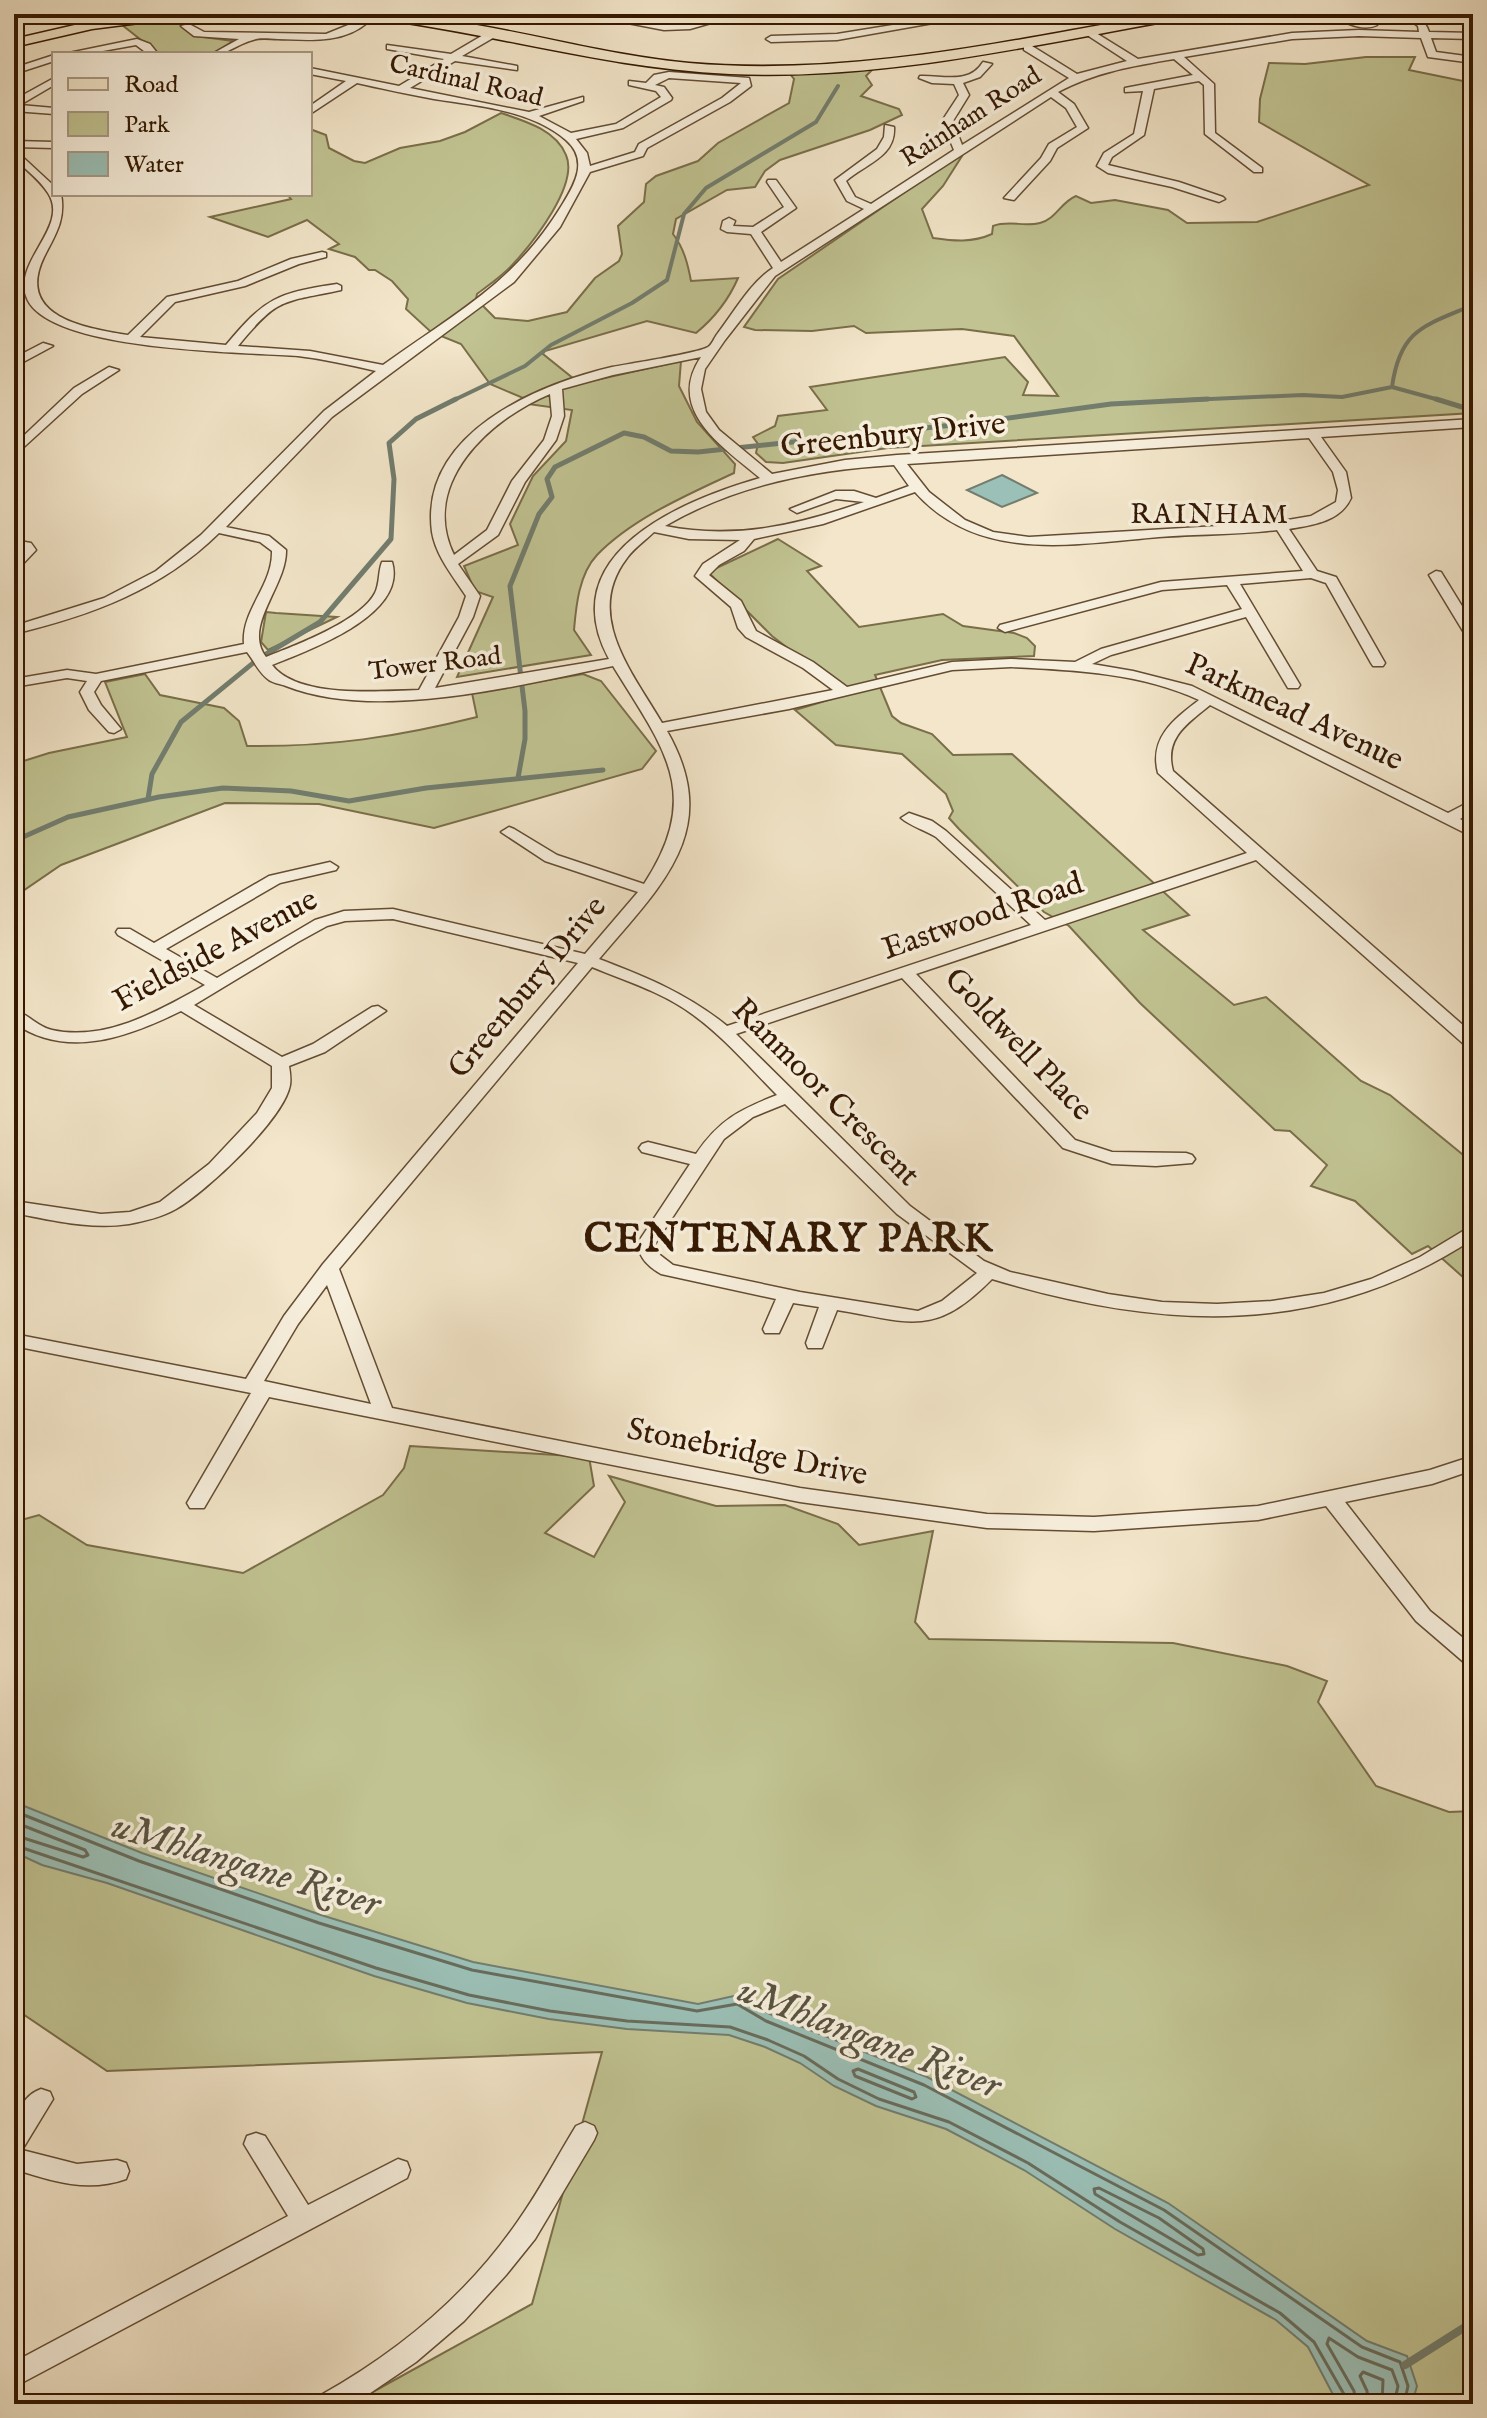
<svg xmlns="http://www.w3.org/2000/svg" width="1487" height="2418" font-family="'IM FELL English',serif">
	<rect width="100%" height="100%" fill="#f3e6ca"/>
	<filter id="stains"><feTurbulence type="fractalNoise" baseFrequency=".0025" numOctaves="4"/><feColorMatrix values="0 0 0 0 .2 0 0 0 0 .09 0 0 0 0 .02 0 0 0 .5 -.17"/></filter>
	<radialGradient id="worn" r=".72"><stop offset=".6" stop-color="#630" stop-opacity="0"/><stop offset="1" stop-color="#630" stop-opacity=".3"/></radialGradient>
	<!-- green -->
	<g fill="#c1c392" stroke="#7a6e49" stroke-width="2">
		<path d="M176,18L196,36L233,41L212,54H159L122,25Z"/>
		<path d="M1366,57H1415L1409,70L1473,83V413L888,448L783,463L766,462L756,453L758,444L753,437L775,426L778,416L827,410L810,387L1005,357L1028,382L1023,395L1058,396L1014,336L962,329L866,333L854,326L812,331L755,330L744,327L778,279L959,155L962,156L943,186L922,209L933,238C954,241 972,243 992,234L993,226C1008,220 1024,227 1040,223C1056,219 1061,202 1076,196L1091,203L1115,200L1168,210L1187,223L1257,222L1369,185L1259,122L1260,99L1269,63L1305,64Z"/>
		<path d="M873,69L866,76L872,85L861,96L899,109L902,115L870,130L780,160L765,171L755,187L727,190L676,219L673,234C684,248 688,265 691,281L738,278C729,299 713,319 696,333L647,321L545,351L543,354L574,379L523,398L490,384L461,344L431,332L406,309L408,299L392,281L375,270H369L355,257L329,249L339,244L307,220L268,237L210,217L291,199L287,194H310V129L326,135L329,148L354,161L365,163L400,148L440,141L465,132L501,113C525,121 556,130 566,155C579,184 534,241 515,262C505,274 490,284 477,294L476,299L495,318L528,321L567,312L595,278L619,261L622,254L618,226L644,202L646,184L656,176L698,161L718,143L789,103L794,79L790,74Z"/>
		<path d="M681,361L679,386L697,422L735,464L734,473C689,494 633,518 597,555C579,574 576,606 574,630L591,655L457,677L493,597L475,591L464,566L518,545L510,524L533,476L566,441L572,410L528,404L560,388Z"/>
		<path d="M778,539L821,566L807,571L859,627L943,614L963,626L1014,633L1027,638L1035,646L1034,656L942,660L875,675L892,716L901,723L932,734L953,755L1012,754L1189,915L1143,930L1234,1005L1266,997L1361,1081L1390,1095L1473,1163V1286L1428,1246L1412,1254L1355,1201L1311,1186L1327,1165L1290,1131L1275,1130L1140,1003L1069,926L1044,912L959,829L949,818L953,811L946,794L902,754L836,745L795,710L848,694L772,636L708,572Z"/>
		<path d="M266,612L276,613L337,617L268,650L261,642Z"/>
		<path d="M145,674L160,695L224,708L239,721L247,746C330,747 397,737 477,717L472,693L583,674L601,681L656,751L642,769L434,828L319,804L225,803L61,865L14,897V764L49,753L127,737L105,682Z"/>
		<path d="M410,1446L589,1457L594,1486L545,1533L594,1557L625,1502L609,1476L716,1506L785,1505L838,1524L859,1545L933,1531L915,1622L929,1639L1173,1643L1287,1666L1327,1681L1318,1702L1376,1786L1449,1812L1473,1811V2404H351L532,2304L602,2052L107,2071L14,2008V1522L39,1515L87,1545L243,1573L383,1495L404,1468Z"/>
	</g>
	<!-- water -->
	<g fill="#9bc0b7" stroke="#727d6e" stroke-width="2">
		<path d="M1002,475L1037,493L1002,507L967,490Z"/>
		<path d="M14,1802L142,1853L321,1915L473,1962L698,2004L738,1995L770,2014L927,2077L1168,2203L1367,2341L1407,2356L1417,2386L1412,2404H1338L1308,2347L1276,2320L1115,2229L1024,2170L946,2129L876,2106L834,2086L800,2063L765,2047L729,2035L627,2029L549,2019L467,2003L374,1976L107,1883L42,1865L14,1852Z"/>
	</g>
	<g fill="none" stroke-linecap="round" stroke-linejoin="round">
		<!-- shore -->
		<g stroke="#686c5c" stroke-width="3">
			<path d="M14,1811L139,1861L319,1923L472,1970L697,2011L737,2004L766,2021L924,2085L1164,2210L1362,2347L1400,2362L1408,2386L1404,2404"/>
			<path d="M14,1822L85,1850L88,1855L83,1857L14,1835"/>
			<path d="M14,1845L376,1968L469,1995L550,2011L627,2021L730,2027L768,2040L804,2056L838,2079L879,2099L949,2122L1028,2163L1120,2222L1280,2313L1314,2342L1345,2396L1346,2404"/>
			<path d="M858,2069L914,2092L916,2097L912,2099L855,2076L853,2071Z"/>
			<path d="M1099,2188L1159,2218L1203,2249L1204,2254L1198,2255L1095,2194L1094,2189Z"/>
			<path d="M1356,2404L1354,2391L1327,2344L1329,2338L1358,2357L1392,2370L1398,2386L1394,2404"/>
			<path d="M1368,2404L1367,2391L1360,2376L1363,2372L1383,2380L1382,2404"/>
		</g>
		<!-- stream-far2 -->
		<g stroke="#727d6e" stroke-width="4">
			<path d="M1392,387L1443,401"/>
			<path d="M452,401L525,366L551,345L632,303L667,280L684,214L706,188L816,122L838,86"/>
			<path d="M1165,401L1303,395L1342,397L1392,387C1400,329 1424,326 1473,305"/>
		</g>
		<!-- stream-far1 -->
		<g stroke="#727d6e" stroke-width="5">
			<path d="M1436,399L1462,407"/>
			<path d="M518,778L525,739V711L510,586L539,514L552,497L547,479L555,467L624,433L644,437L671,451L698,452L972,423L1111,404L1208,399"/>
			<path d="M148,799L152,774L181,722L258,659L320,622L391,539L394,479L389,443L416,419L456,399"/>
			<path d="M14,841L68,817L159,797L223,788L291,791L349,801L426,788L603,770"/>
		</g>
		<!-- stream -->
		<path stroke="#727d6e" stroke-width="8" d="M1405,2365L1473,2322"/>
		<defs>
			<g id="minor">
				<path d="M581,14C610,14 639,24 668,24C693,24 717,14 742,14L690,29L664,30Z"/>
				<path d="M961,14H984L837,40L771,42L766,39L771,36L837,34Z"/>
				<path d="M1332,14H1345L1377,25C1363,32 1344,23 1332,14Z"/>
				<path d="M1402,14C1415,14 1425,19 1429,32L1473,33V39L1431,38L1436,52L1473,57V63L1428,57L1421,38L1359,36L1292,39L1184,57L1214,84L1215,133L1262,168V172H1254L1205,134L1204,85L1199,81L1154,89L1144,135L1112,157L1108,165L1179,182L1223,197L1225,199L1219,202L1172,187L1108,173L1097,166L1104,153L1134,134L1143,91L1125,92V88L1193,75L1174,59C1134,66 1095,72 1058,92L1074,104L1088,128L1057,148L1050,161L1014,200L1004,198L1041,158L1049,144L1077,127L1066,108L1051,97L775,276L725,340L705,369L701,389L706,412L719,430L772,474L845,460L897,455L1473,419V427L1321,437L1346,472L1351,498C1340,522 1312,525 1289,529L1317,571L1336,577L1385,663L1383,666H1373L1371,663L1326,583L1311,578L1240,584L1300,685L1298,688H1288L1246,617L1111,655L1092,664L1133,671L1192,686L1448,813L1473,800V811L1460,819L1473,826V837L1210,705C1187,724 1164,738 1173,771L1473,1034V1048L1467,1047L1256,860L916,974L1075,1140L1112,1152L1186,1153L1192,1155L1195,1159L1192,1163L1156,1166L1112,1164L1063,1148L902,978L736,1034L910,1206L984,1261L1010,1272L1108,1294L1162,1302L1217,1304L1272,1301L1324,1293L1371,1279L1420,1257L1473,1225V1239C1321,1339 1160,1330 992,1279C934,1338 910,1322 837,1310L822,1348H808L806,1343L819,1307L793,1303L779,1333H765L763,1329L776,1299L661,1274C649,1267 640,1259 637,1244L690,1164L642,1152L639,1148L642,1144L648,1142L696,1154C719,1120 739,1110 777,1095C749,1067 724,1037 692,1014C662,992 626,981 592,967L339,1269L392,1408L800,1488L987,1514L1094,1517L1258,1506L1430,1470L1473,1456V1470L1432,1484L1345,1502L1430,1611L1473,1646V1666L1466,1664L1416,1621L1326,1506L1258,1520L1094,1531L987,1528L800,1502L269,1397L204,1508H190L187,1503L251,1393L14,1346V1334L246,1379L284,1316L323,1264L578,963L393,919L345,921L327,926L298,942L194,1005L282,1057L313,1044L372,1007L378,1006L386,1011L325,1052L289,1066C290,1072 291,1079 290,1085C284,1119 206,1192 176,1209C162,1217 145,1221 129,1224C90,1230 52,1220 14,1213V1201L101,1214L130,1212L160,1202L209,1164L257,1113L272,1088V1066L181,1011C128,1037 67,1060 14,1023V1010C28,1014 38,1027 52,1030C106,1042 160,1010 205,985L118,935L116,932L118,929H130L154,943L269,876L330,862L338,867L336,870L280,883L166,949L217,978L315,920L344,911L393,909L585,954L638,892L545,861L501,832L509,827L514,829L557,855L644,884C704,792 663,748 613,666C519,685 377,722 286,686C281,684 273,683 269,680C258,672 255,662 247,652L101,681L94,692L101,705L121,729L114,733L109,732L89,710L80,692L87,681L67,678L14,687V679L67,670L96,674L244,644C241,610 273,586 272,551L260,542L219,533C161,590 92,615 14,634V626L104,598L156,571L201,535L324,411L376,371C350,365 324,359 298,356C246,352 44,352 26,296C14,260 70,226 48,193C40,180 25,169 14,158V149L54,186V194H61C66,220 55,235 44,257C15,317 85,328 128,335L167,297L238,281L291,259L322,252L326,253V257L299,264L245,286L175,302L140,337L226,345C265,298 277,293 337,284L341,286V290C282,303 279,296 238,346L310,351L383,365C455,313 514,284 562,205C575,184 589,160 566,140C531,110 479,106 434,99C408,94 383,89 357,83L310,114V106L346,81L310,74V68L399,86L444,59L387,49V45L451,54L490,31H498V35L462,56L517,66V70L455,61L410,88L529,112L583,97V101L539,116L571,133L616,124L661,97L656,91L629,85V81L646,83L654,75L669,72L749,78L751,86L730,102L647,148L643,156L590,172L560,227L514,282L332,417L226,527L269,536L286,550C287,586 242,626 266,657C294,646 361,621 375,593C380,583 378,572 382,562H392C408,615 309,650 272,665C298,699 380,691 419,690L459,617L466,596C453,576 436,556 432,532C419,434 536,385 612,367C628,364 699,353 708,347C712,345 715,336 718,333C734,312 751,282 773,268L751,234L727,232L721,229L723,221L729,218L735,221L733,226L753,227L784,207L767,182L768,180H776L796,208L761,232L781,262L864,209L847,201L835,180L877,149L884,137L885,125L894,127C896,157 865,164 846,181L855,197L871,204L954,150L942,121L959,95L954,84L932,83L919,78L920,76C943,75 969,85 983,62L992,64L980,77L963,83L969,95L953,121L962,145L1069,78L1024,50V46H1032L1077,74L1127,61L1084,33V29L1088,28L1138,59L1292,33L1359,30L1419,32L1418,26ZM669,78L741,83L722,98L639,144L635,152L590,166L587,153L576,139L623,128L671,100L672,98L664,87L655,85ZM701,357C665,410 723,447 760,478C681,501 552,554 609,659L435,688L473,617L480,596L458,564L498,535L525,482L556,440L564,416L562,389L613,375ZM550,394L552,416L544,440L512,481L487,530L454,555C419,483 490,419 550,394ZM1309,438L1333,472L1338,490L1336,502L1311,516L1270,523L1029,537L993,532L965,520L929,492L907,464ZM894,465L909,486L876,498L854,491H836L790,509L797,513L836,499L864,502C798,525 735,540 665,526C735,485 813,470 894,465ZM915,492C979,564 1075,544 1159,537C1198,534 1238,535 1277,530L1303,571L1161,582L1000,625L998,628L1005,632L1162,590L1227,585L1242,609L1101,649L1075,662L1011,659L952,662L847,687L813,662L756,631L741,601L709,575L719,565L744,551L754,539L823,524ZM654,532L689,539L740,540L703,564L695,576L731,607L738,628L746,637L803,668L833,690L662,723C633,673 583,615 627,558C634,548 646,540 654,532ZM1011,667C1074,670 1141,673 1199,700C1173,720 1149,738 1158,773L1247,853L1045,920L946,831L932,821L909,813L901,818C910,826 925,830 936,837L1031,925L727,1026C688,994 646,977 599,959C661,885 724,831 667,731L789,709L952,670ZM785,1104L897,1214L977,1273L942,1301L918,1311L800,1292L673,1265L660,1255L655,1244L724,1139L753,1117ZM327,1285L371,1404L264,1381L298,1324Z"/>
				<path d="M363,19L368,22C343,44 309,40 278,39C270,39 260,37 253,40C237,44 229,54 212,54L239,39L194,36L181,26L189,24L204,32L326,34Z"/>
				<path d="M137,39L150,44L158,54H148L136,45L86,54H64Z"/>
				<path d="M54,55V61L14,74V68Z"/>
				<path d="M54,78V85L20,105L54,108V114L14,111V100Z"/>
				<path d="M14,141L54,142V148L14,147Z"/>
				<path d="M43,343L53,346L14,367V358Z"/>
				<path d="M109,367L119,370L82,394L14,456V445L74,388Z"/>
				<path d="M14,540L31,543L36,550L19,568L14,569V557L22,550L14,548Z"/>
				<path d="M1436,571L1441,572L1473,624V640L1466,636L1429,575Z"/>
				<path d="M41,2089L50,2092L53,2099L22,2150L77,2164L117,2160L126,2163L129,2171L126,2179C87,2193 52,2181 14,2169C14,2142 10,2100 41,2089Z"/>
				<path d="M585,2122L594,2126L597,2133L594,2140L535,2239L506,2275L464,2321L416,2362L354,2404H317L321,2395C398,2352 468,2294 518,2221C540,2190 557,2157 576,2126Z"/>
				<path d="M256,2133L265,2136L308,2205L398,2159L407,2162L410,2170L407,2178L14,2387V2362L288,2216L244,2144L247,2136Z"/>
			</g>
			<g id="major">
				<path d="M148,14H186L179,18L92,29L14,47V39L92,21Z"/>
				<path d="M365,14C475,14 580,53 689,63C849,77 1007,41 1163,14H1193L1186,18C1036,44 884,81 730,74C610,69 492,33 372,18Z"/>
			</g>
		</defs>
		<!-- minor casing -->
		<use href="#minor" stroke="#644c32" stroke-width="3"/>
		<!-- major casing -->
		<use href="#major" stroke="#341800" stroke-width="3"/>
		<!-- minor -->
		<use href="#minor" fill="#f7efdd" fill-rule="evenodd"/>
		<!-- major -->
		<use href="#major" fill="#f3e6ca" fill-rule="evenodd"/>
	</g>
	<g text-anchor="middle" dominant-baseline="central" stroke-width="7" stroke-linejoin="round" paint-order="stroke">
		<!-- far-street labels -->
		<g font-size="26" fill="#341800" stroke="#f7efdd">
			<text transform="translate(466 81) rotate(13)">Cardinal Road</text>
			<text transform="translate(971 117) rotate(-33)">Rainham Road</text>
			<text transform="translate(435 664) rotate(-7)">Tower Road</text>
		</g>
		<!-- far-neighbourhood labels -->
		<g font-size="28" letter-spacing="2" fill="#341800" stroke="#f7efdd">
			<text x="1210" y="515">RAINHAM</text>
		</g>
		<!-- street labels -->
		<g font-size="32" fill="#341800" stroke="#f7efdd">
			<text transform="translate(893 436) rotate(-6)">Greenbury Drive</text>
			<text transform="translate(1294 713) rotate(25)">Parkmead Avenue</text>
			<text transform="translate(983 917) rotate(-19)">Eastwood Road</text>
			<text transform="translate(216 951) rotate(-28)">Fieldside Avenue</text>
			<text transform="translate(528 988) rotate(-50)">Greenbury Drive</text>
			<text transform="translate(1018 1045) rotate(46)">Goldwell Place</text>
			<text transform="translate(825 1093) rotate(45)">Ranmoor Crescent</text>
			<text transform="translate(747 1453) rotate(11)">Stonebridge Drive</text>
		</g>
		<!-- district labels -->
		<g font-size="40" font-weight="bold" letter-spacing="2" fill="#341800" stroke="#f7efdd">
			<text x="789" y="1240">CENTENARY PARK</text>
		</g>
		<!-- near-water labels -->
		<g font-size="40" font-style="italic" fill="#585340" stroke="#f7efdd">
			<text transform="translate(246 1866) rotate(17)">uMhlangane River</text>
			<text transform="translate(869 2039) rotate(21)">uMhlangane River</text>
		</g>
	</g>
	<!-- margin -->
	<rect width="1487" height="2418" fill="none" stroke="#f3e6ca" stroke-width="48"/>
	<rect x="16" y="16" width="1455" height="2386" fill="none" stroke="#341800" stroke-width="4"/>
	<rect x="24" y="24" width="1439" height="2370" fill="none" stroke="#341800" stroke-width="2"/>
	<!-- legend -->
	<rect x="52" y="52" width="260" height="144" fill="#f7efdd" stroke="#a99985" stroke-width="2"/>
	<rect x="68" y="78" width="40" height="12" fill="#f3e6ca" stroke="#a99985" stroke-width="2"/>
	<text x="124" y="92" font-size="24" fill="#341800">Road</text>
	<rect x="68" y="112" width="40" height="24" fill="#c1c392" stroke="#a99985" stroke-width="2"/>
	<text x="124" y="132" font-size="24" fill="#341800">Park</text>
	<rect x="68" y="152" width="40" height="24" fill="#9bc0b7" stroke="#a99985" stroke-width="2"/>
	<text x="124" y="172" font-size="24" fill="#341800">Water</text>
	<rect width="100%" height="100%" filter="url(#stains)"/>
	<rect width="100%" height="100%" fill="url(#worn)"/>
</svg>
